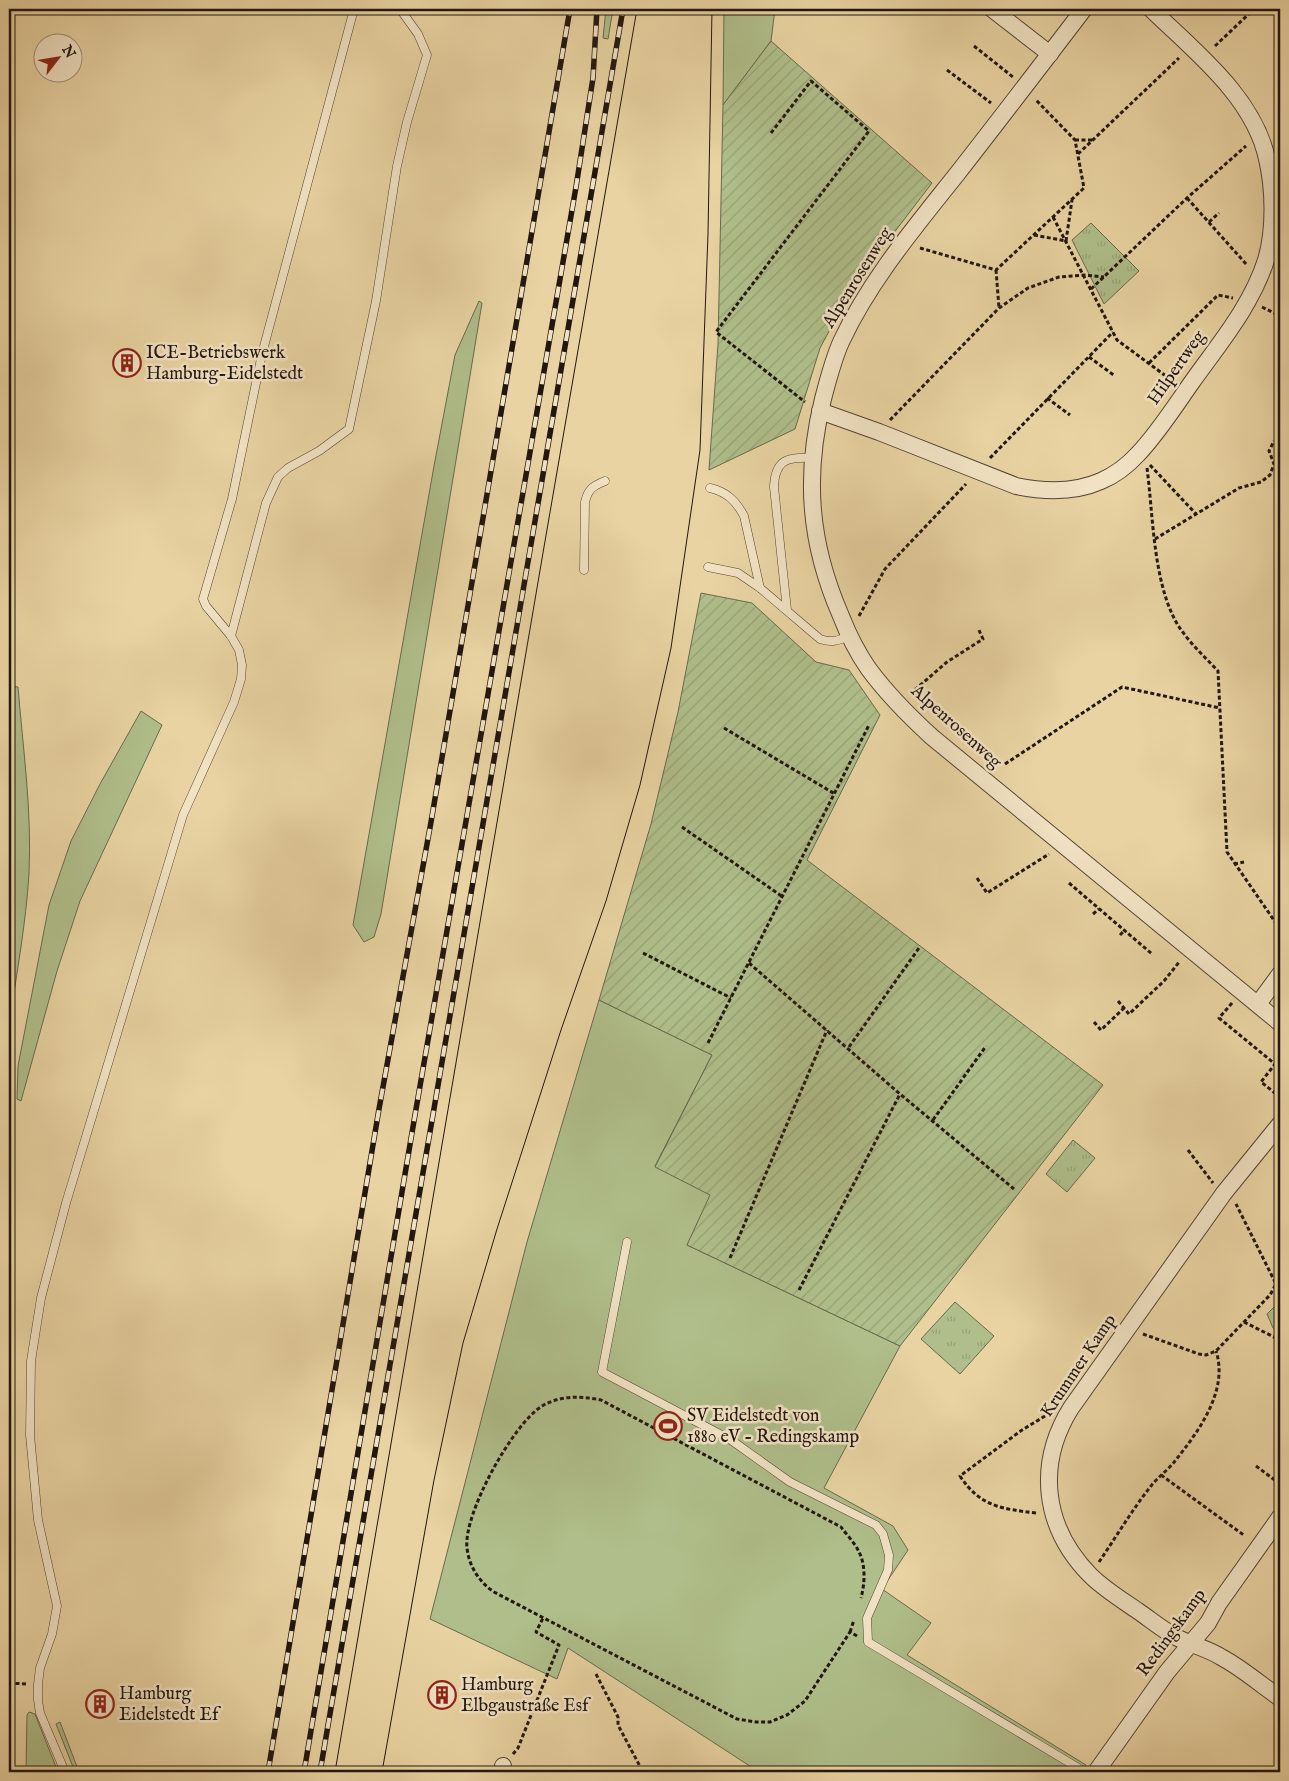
<svg xmlns="http://www.w3.org/2000/svg" width="1289" height="1781" font-family="'IM FELL English',serif">
	<defs>
		<pattern id="park-tufts" width="24" height="20" patternUnits="userSpaceOnUse" patternTransform="scale(1.25)"><rect width="24" height="20" fill="#afbe8a"/><path d="M3 7l-1-3M5 7V3M7 7l1-3M15 17l-1-3M17 17v-4M19 17l1-3" fill="none" stroke="#96a376"/></pattern>
		<pattern id="garden-furrows" width="10" height="10" patternUnits="userSpaceOnUse" patternTransform="scale(1.25)"><rect width="10" height="10" fill="#afbe8a"/><path d="M-1 1l2-2M0 10L10 0M9 11l2-2" fill="none" stroke="#96a376"/></pattern>
	</defs>
	<rect width="100%" height="100%" fill="#e9d3a2"/>
	<filter id="stains"><feTurbulence type="fractalNoise" baseFrequency=".004" numOctaves="4"/><feColorMatrix values="0 0 0 0 .2 0 0 0 0 .09 0 0 0 0 .02 0 0 0 .5 -.17"/></filter>
	<radialGradient id="worn" r=".72"><stop offset=".6" stop-color="#630" stop-opacity="0"/><stop offset="1" stop-color="#630" stop-opacity=".3"/></radialGradient>
	<!-- grass -->
	<g fill="#afbe8a" stroke="#686a4d">
		<path d="M606,9H613L608,39L603,38Z"/>
		<path d="M724,9H775L771,41L723,105Z"/>
		<path d="M479,301L482,303L381,914L374,937L364,942L353,925L434,466L455,355Z"/>
		<path d="M9,686L18,687C23,749 32,811 29,873C26,925 16,975 9,1027Z"/>
		<path d="M141,711L162,725L80,901L57,971L21,1101L17,1099L18,1066L49,905L71,841L100,784Z"/>
		<path d="M599,1000L712,1055L655,1166L711,1195L687,1245L900,1346L824,1488L893,1526L908,1550L882,1589L931,1623L907,1655L1086,1765L1081,1772H759L568,1648L557,1679L430,1619L527,1242Z"/>
		<path d="M29,1712L35,1714L58,1772H26L27,1715Z"/>
		<path d="M60,1722L79,1772H75L56,1724Z"/>
	</g>
	<!-- park -->
	<g fill="url(#park-tufts)" stroke="#686a4d">
		<path d="M1091,223L1139,271L1104,304L1072,240Z"/>
		<path d="M1073,1140L1095,1158L1067,1192L1046,1174Z"/>
		<path d="M1280,1301V1331L1273,1328L1267,1314Z"/>
		<path d="M955,1302L994,1336L960,1374L921,1339Z"/>
	</g>
	<!-- garden -->
	<g fill="url(#garden-furrows)" stroke="#686a4d">
		<path d="M771,41L932,183L854,285L820,348L795,429L709,470L718,344L723,105Z"/>
		<path d="M701,593L752,603L816,662L849,670L880,715L807,860L1103,1085L900,1346L687,1245L710,1195L655,1167L712,1055L599,1000L651,824L678,712Z"/>
	</g>
	<g fill="none" stroke-linecap="round" stroke-linejoin="round">
		<defs>
			<g id="lane">
				<path d="M710,488C727,492 736,501 744,516L760,588"/>
				<path d="M708,567L738,573L760,588L820,639C831,643 838,641 849,636"/>
				<path d="M584,570L585,502C588,489 593,486 605,481"/>
				<path d="M787,610L774,487C775,459 788,457 812,458"/>
				<path d="M231,636L266,503L278,477L288,468L319,451L349,429L376,301L397,166L407,122L427,55L418,34L400,9"/>
				<path d="M627,1242L602,1372L731,1440L790,1482L876,1525L883,1534L889,1555L888,1570L867,1618L868,1642L1085,1772"/>
				<path d="M65,1772L40,1713L38,1700V1684L40,1668L52,1634L57,1606L38,1520L30,1435L31,1361L41,1298L66,1203L183,815L234,702L241,679L242,665L239,650L231,636L206,606L203,599L232,499L262,354L354,9"/>
			</g>
			<g id="street">
				<path d="M992,9L1050,54"/>
				<path d="M1084,9C1042,64 1000,119 957,174C915,227 870,280 841,342C833,360 828,380 823,399C804,476 809,543 841,616C848,634 857,652 868,668C887,694 909,716 932,737L1280,1023"/>
				<path d="M820,411L879,432L1016,486C1045,492 1074,493 1101,481C1115,475 1128,465 1138,454C1158,433 1175,406 1192,382C1219,344 1252,305 1266,260C1275,230 1274,189 1267,159C1254,97 1194,51 1151,9"/>
				<path d="M1258,1004L1280,974"/>
				<path d="M1280,1124L1224,1193L1071,1408C1036,1464 1043,1527 1090,1575C1104,1589 1122,1600 1138,1611C1151,1620 1163,1630 1176,1637C1191,1645 1207,1648 1221,1657C1242,1668 1261,1685 1280,1698"/>
				<path d="M502,1772L503,1766"/>
				<path d="M1096,1772L1167,1672L1208,1623L1219,1603L1280,1517"/>
			</g>
		</defs>
		<!-- lane casing -->
		<use href="#lane" stroke="#544534" stroke-width="9"/>
		<!-- street casing -->
		<use href="#street" stroke="#544534" stroke-width="18"/>
		<!-- path -->
		<g stroke="#221610" stroke-width="3" stroke-dasharray="4 2.5" stroke-linecap="butt">
			<path d="M974,46L1013,77"/>
			<path d="M1215,46L1254,9"/>
			<path d="M947,70L991,103"/>
			<path d="M771,133L811,81L869,131L716,332L805,402"/>
			<path d="M1075,140H1092"/>
			<path d="M1078,154L1179,58"/>
			<path d="M1187,198L1247,265"/>
			<path d="M1053,217L1117,340L1174,382"/>
			<path d="M1209,222L1219,213"/>
			<path d="M1034,235L1066,241L1072,200"/>
			<path d="M920,248L996,270L1084,188L1075,140L1035,99"/>
			<path d="M996,270L999,308"/>
			<path d="M1091,289L1187,198L1246,146"/>
			<path d="M1262,307L1280,316"/>
			<path d="M1089,357L1115,376"/>
			<path d="M1149,363L1218,295L1233,298"/>
			<path d="M1047,398L1070,415"/>
			<path d="M890,420L999,308L1028,288L1059,277L1084,275L1104,277"/>
			<path d="M990,458L1113,332"/>
			<path d="M1150,465L1196,514"/>
			<path d="M1147,468C1153,514 1153,576 1174,618C1184,638 1202,654 1218,671L1227,852L1280,929"/>
			<path d="M1155,539L1239,488L1261,482L1270,475L1274,464L1269,451L1274,441"/>
			<path d="M859,616L885,569L966,484"/>
			<path d="M910,694L947,662L983,639L978,628"/>
			<path d="M724,728L835,794"/>
			<path d="M1005,764L1122,687L1220,708"/>
			<path d="M682,827L783,897"/>
			<path d="M1234,864L1244,862"/>
			<path d="M977,878L987,893L1049,854"/>
			<path d="M1069,883L1152,954"/>
			<path d="M1093,914L1099,909"/>
			<path d="M1120,935L1124,931"/>
			<path d="M643,953L731,998"/>
			<path d="M749,963L900,1094L1014,1189"/>
			<path d="M1118,1001L1129,1014L1164,981L1180,961"/>
			<path d="M1232,1003L1219,1018L1275,1064L1261,1082L1280,1097"/>
			<path d="M1094,1022L1101,1030L1124,1008"/>
			<path d="M708,1043L869,725"/>
			<path d="M849,1047L919,948"/>
			<path d="M933,1120L986,1046"/>
			<path d="M1188,1150L1213,1183"/>
			<path d="M730,1258L827,1030"/>
			<path d="M799,1290L900,1094"/>
			<path d="M1244,1322L1280,1340"/>
			<path d="M1143,1334L1199,1354L1206,1355L1216,1351L1270,1295L1276,1284L1236,1204"/>
			<path d="M1279,1432L1280,1433"/>
			<path d="M1256,1466L1280,1484"/>
			<path d="M1161,1475L1245,1536"/>
			<path d="M1036,1513C1003,1509 980,1507 960,1476L1022,1430L1050,1413"/>
			<path d="M1099,1562C1116,1537 1132,1510 1151,1486C1158,1477 1168,1470 1175,1461C1198,1432 1229,1391 1216,1351"/>
			<path d="M850,1632L854,1620"/>
			<path d="M857,1636L850,1632L805,1701L787,1715L770,1722H756L737,1719L494,1592C479,1582 469,1566 467,1548C463,1514 513,1424 542,1406C561,1395 581,1396 601,1400L841,1527C846,1534 854,1542 858,1550C866,1564 865,1583 861,1598"/>
			<path d="M596,1674L618,1717V1725L643,1772"/>
			<path d="M9,1683L26,1684"/>
			<path d="M513,1754L518,1748L559,1645L536,1632L543,1618"/>
		</g>
		<!-- lane -->
		<use href="#lane" stroke="#f1e2c3" stroke-width="8"/>
		<!-- street -->
		<use href="#street" stroke="#f1e2c3" stroke-width="16"/>
		<!-- tram -->
		<g stroke="#221610" stroke-width="1">
			<path d="M335,1772L544,547L637,9"/>
			<path d="M382,1772L434,1480L463,1343L497,1229L561,1030L606,901L640,785L671,648L700,450L708,234L712,9"/>
		</g>
		<defs>
			<g id="rail">
				<path d="M268,1772L379,1109L431,822L570,9"/>
				<path d="M304,1772L415,1115L576,187L593,78L597,9"/>
				<path d="M320,1772L623,9"/>
			</g>
		</defs>
		<!-- rail casing -->
		<use href="#rail" stroke="#221610" stroke-width="5.5"/>
		<!-- rail -->
		<use href="#rail" stroke="#f1e2c3" stroke-width="4" stroke-dasharray="11" stroke-linecap="butt"/>
	</g>
	<!-- icons -->
	<defs>
		<symbol id="building-ring" viewBox="-11 -11 22 22"><circle r="9.5" fill="#f1e2c3" stroke="#8f2418" stroke-width="1.5"/><path d="M-4-6H4V6H1V3H-1V6H-4ZM-2.5-4.3h1.7v1.8h-1.7ZM.8-4.3h1.7v1.8H.8ZM-2.5-1h1.7V.8h-1.7ZM.8-1h1.7V.8H.8Z" fill="#8f2418"/></symbol>
		<symbol id="stadium-ring" viewBox="-11 -11 22 22"><circle r="9.5" fill="#f1e2c3" stroke="#8f2418" stroke-width="1.5"/><path d="M0-5a6.5 5 0 1 0 0 10a6.5 5 0 1 0 0-10ZM-3.5-1.8h7v3.6h-7Z" fill="#8f2418"/></symbol>
	</defs>
	<g fill-rule="evenodd">
		<use href="#building-ring" x="111" y="347" width="32" height="32"/>
		<use href="#stadium-ring" x="652" y="1410" width="32" height="32"/>
		<use href="#building-ring" x="426" y="1679" width="32" height="32"/>
		<use href="#building-ring" x="84" y="1688" width="32" height="32"/>
	</g>
	<g text-anchor="middle" dominant-baseline="central" stroke-width="5" stroke-linejoin="round" paint-order="stroke">
		<!-- street labels -->
		<g font-size="18" fill="#221610" stroke="#f1e2c3">
			<text transform="translate(858 278) rotate(-58)">Alpenrosenweg</text>
			<text transform="translate(1177 368) rotate(-55)">Hilpertweg</text>
			<text transform="translate(956 727) rotate(42)">Alpenrosenweg</text>
			<text transform="translate(1079 1366) rotate(-56)">Krummer Kamp</text>
			<text transform="translate(1172 1633) rotate(-54)">Redingskamp</text>
		</g>
		<!-- poi labels -->
		<g font-size="18" fill="#221610" stroke="#f1e2c3" text-anchor="start">
			<text x="146" y="353">ICE-Betriebswerk<tspan x="146" dy="21">Hamburg-Eidelstedt</tspan></text>
			<text x="687" y="1416">SV Eidelstedt von<tspan x="687" dy="21">1880 eV - Redingskamp</tspan></text>
			<text x="461" y="1685">Hamburg<tspan x="461" dy="21">Elbgaustraße Esf</tspan></text>
			<text x="119" y="1694">Hamburg<tspan x="119" dy="21">Eidelstedt Ef</tspan></text>
		</g>
	</g>
	<!-- margin -->
	<rect width="1289" height="1781" fill="none" stroke="#e9d3a2" stroke-width="30"/>
	<rect x="10" y="10" width="1269" height="1761" fill="none" stroke="#221610" stroke-width="2.5"/>
	<rect x="15" y="15" width="1259" height="1751" fill="none" stroke="#221610"/>
	<!-- north arrow -->
	<g transform="translate(58 58) rotate(59)"><circle r="24" fill="#f1e2c3" stroke="#9e907b"/>
	<path d="M0-4L9 19L0 12L-9 19Z" fill="#8f2418"/>
	<text y="-8" font-size="14" font-weight="bold" text-anchor="middle" fill="#221610">N</text>
	</g>
	<rect width="100%" height="100%" filter="url(#stains)"/>
	<rect width="100%" height="100%" fill="url(#worn)"/>
</svg>
